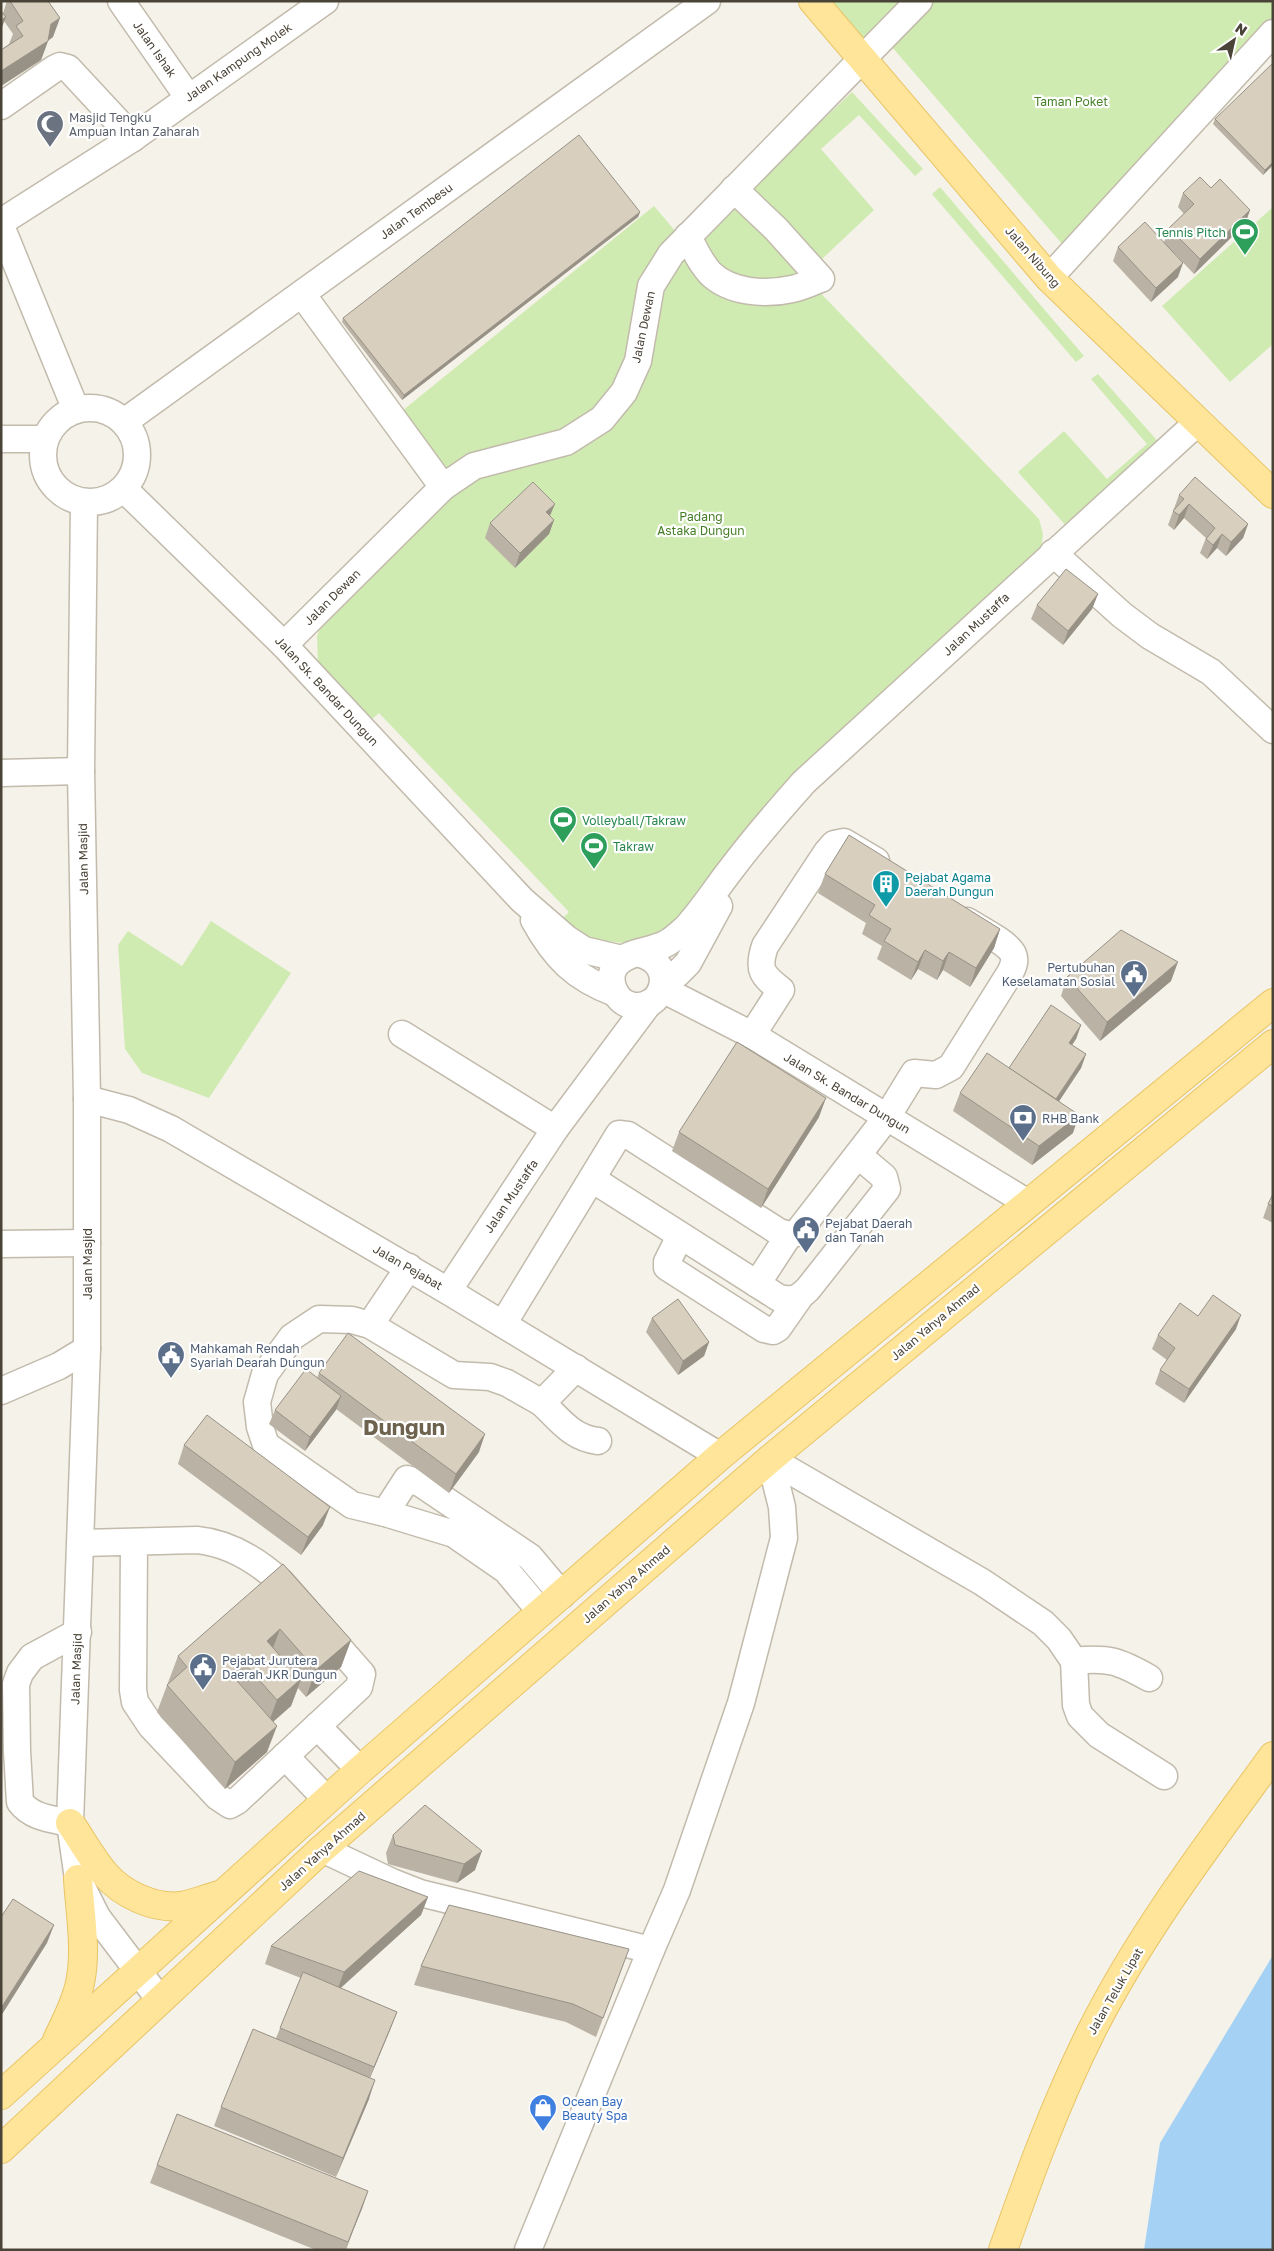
<svg xmlns="http://www.w3.org/2000/svg" width="1274" height="2251" font-family="'Golos Text',sans-serif">
	<rect width="100%" height="100%" fill="#f5f2ea"/>
	<!-- green -->
	<g fill="#d0ebb2">
		<path d="M813,1H919L862,59Z"/>
		<path d="M923,1H1273V29L1069,252L885,39Z"/>
		<path d="M852,92L923,169L915,176L859,115L821,149L874,210L804,276L1039,519L1043,534L1041,549L812,758L756,816L678,922L650,937L624,943L587,939L561,920L569,912L379,713L370,721L318,666L317,636L320,629L458,487L402,411L654,206L689,247Z"/>
		<path d="M940,187L1084,356L1076,362L932,194Z"/>
		<path d="M1273,207V344L1230,382L1162,306Z"/>
		<path d="M1098,374L1162,446L1068,528L1018,472L1064,431L1107,479L1147,444L1091,379Z"/>
		<path d="M211,921L291,973L209,1098L142,1073L125,1049L118,945L128,931L182,966Z"/>
	</g>
	<!-- water -->
	<path fill="#a5d2f4" d="M1273,1955V2250H1144L1160,2143Z"/>
	<g fill="none" stroke-linecap="round" stroke-linejoin="round">
		<defs>
			<g id="minor">
				<path d="M121,1L188,97"/>
				<path d="M1,106L54,69L60,66L68,68L133,138"/>
				<path d="M1,222L133,138L325,1"/>
				<path d="M1,226L76,410"/>
				<path d="M688,236C694,249 700,262 710,273C730,293 766,295 792,289C802,287 812,282 821,279L776,229L734,189"/>
				<path d="M1049,278L1273,33"/>
				<path d="M302,294L443,487"/>
				<circle cx="90" cy="455" r="47"/>
				<path d="M124,422L707,1"/>
				<path d="M1,439H45"/>
				<path d="M124,489L284,645L522,900L567,939L584,950L622,959"/>
				<path d="M84,502L81,771L87,1099V1349L70,1823L78,1879L97,1917L160,2000"/>
				<path d="M1053,553L1122,615L1150,636L1211,672L1273,730"/>
				<path d="M284,645L443,487L474,466L566,442L602,419L624,392L638,361L651,286L671,254L919,1"/>
				<path d="M1,773L81,771"/>
				<path d="M534,920C555,958 575,978 615,993"/>
				<path d="M640,954C679,964 663,1014 630,1005C614,1000 606,978 616,965C626,951 652,952 667,943C673,940 680,933 685,929C701,912 715,890 729,872C753,840 778,811 804,782L1198,422"/>
				<path d="M664,980L677,974L688,963L719,906"/>
				<path d="M662,989L752,1035L1028,1203"/>
				<path d="M402,1034L555,1129"/>
				<path d="M752,1035L781,990C762,975 757,970 765,946L827,852L834,844L844,842L876,861"/>
				<path d="M87,1099L129,1110L171,1129L448,1291L720,1456"/>
				<path d="M592,1179L779,1298C793,1301 798,1299 808,1289L887,1189L884,1177L858,1155"/>
				<path d="M680,1236L667,1262V1267L764,1329L773,1331L778,1328L799,1298"/>
				<path d="M1,1244L87,1243"/>
				<path d="M757,1284L789,1235"/>
				<path d="M448,1291L555,1129L649,1003"/>
				<path d="M503,1324L619,1134L628,1135L779,1232L789,1235L797,1233L887,1117L914,1073L936,1075L951,1067L1010,973C1013,967 1016,961 1013,954C1008,943 978,928 967,921"/>
				<path d="M370,1325L409,1267"/>
				<path d="M1,1391L59,1366L87,1349"/>
				<path d="M542,1403C560,1420 572,1438 598,1441"/>
				<path d="M770,1459L982,1582L1043,1623L1059,1639L1074,1661L1076,1705L1080,1716L1099,1735L1164,1776"/>
				<path d="M385,1513L352,1505L266,1445L260,1427L257,1402L265,1374L292,1337L319,1319L352,1320L370,1325L454,1375L490,1377L507,1383L542,1403L576,1368"/>
				<path d="M82,1543L197,1540C229,1543 258,1561 282,1583L362,1674L359,1687L237,1801L230,1805L218,1797L151,1726L135,1702L133,1690L134,1542"/>
				<path d="M541,1612L506,1570L454,1534L385,1513L407,1479L420,1483L530,1557L562,1595"/>
				<path d="M1074,1661C1108,1657 1119,1661 1149,1678"/>
				<path d="M317,1726L360,1770"/>
				<path d="M285,1756L327,1800"/>
				<path d="M70,1823C52,1819 32,1818 20,1802L17,1751L16,1684L20,1673L32,1657L78,1632"/>
				<path d="M322,1849L392,1882L420,1893L651,1950"/>
				<path d="M528,2250L651,1950L677,1890L741,1703L784,1538L782,1507L770,1459"/>
			</g>
			<g id="major">
				<path d="M813,1L1049,278L1273,494"/>
				<path d="M70,1823C82,1840 92,1859 105,1874C123,1895 155,1909 181,1906C194,1904 207,1898 219,1895"/>
				<path d="M57,2040C66,2021 76,2003 80,1983C87,1949 80,1913 78,1879"/>
				<path d="M1,2095L360,1770L720,1456L1273,1003"/>
				<path d="M1,2149L322,1849L770,1459L1273,1044"/>
				<path d="M1003,2250C1029,2176 1056,2102 1091,2032C1140,1934 1208,1845 1273,1756"/>
			</g>
		</defs>
		<!-- minor casing -->
		<use href="#minor" stroke="#c2bbac" stroke-width="29"/>
		<!-- major casing -->
		<use href="#major" stroke="#e9c464" stroke-width="30"/>
		<!-- minor -->
		<use href="#minor" stroke="#fff" stroke-width="26"/>
		<!-- major -->
		<use href="#major" stroke="#ffe59a" stroke-width="28"/>
	</g>
	<!-- wall -->
	<g fill="#bab2a4">
		<path d="M7,1H48L53,37L48,41L41,60L1,86V50L9,44L13,34L4,21L3,13Z"/>
		<path d="M1215,119L1273,165L1263,175L1213,124Z"/>
		<path d="M1211,188L1250,210L1245,224L1194,274L1174,253L1178,277L1151,302L1113,261L1118,247L1164,242L1169,228L1184,214L1178,207L1183,193Z"/>
		<path d="M640,212L638,217L402,400L342,322L343,318Z"/>
		<path d="M1179,495L1248,524L1243,538L1226,556L1217,548L1207,559L1200,553L1206,538L1184,518L1174,530L1168,525Z"/>
		<path d="M554,520L549,534L515,568L485,538L490,523Z"/>
		<path d="M1098,594L1092,609L1063,645L1031,619L1037,605Z"/>
		<path d="M825,874L1000,929L994,948L970,987L943,970L937,980L918,969L911,980L877,959L882,946L862,934L866,923L818,893Z"/>
		<path d="M1067,977L1171,981L1100,1041L1061,996Z"/>
		<path d="M1081,1025L1076,1039L1072,1045L1086,1054L1081,1068L1059,1101L1073,1133L1032,1165L953,1111L960,1093L1009,1068Z"/>
		<path d="M819,1117L761,1208L672,1151L679,1132Z"/>
		<path d="M1273,1194V1223L1263,1218L1268,1204Z"/>
		<path d="M1198,1316L1236,1329L1184,1403L1155,1384L1160,1370L1167,1360L1152,1349L1158,1335Z"/>
		<path d="M652,1318L709,1342L704,1356L678,1375L646,1332Z"/>
		<path d="M319,1373L479,1452L449,1493L336,1409L305,1451L269,1424L275,1410L317,1378Z"/>
		<path d="M184,1445L323,1525L301,1555L178,1464Z"/>
		<path d="M283,1564L351,1640L341,1667L306,1697L298,1688L291,1706L273,1722L267,1752L225,1789L157,1712L178,1656Z"/>
		<path d="M425,1805L475,1870L457,1883L388,1864L386,1853L393,1835Z"/>
		<path d="M428,1897L421,1915L341,1988L397,2012L390,2030L370,2078L369,2099L336,2177L214,2126L221,2107L276,2038L301,1978L265,1964L271,1946Z"/>
		<path d="M629,1949L596,2037L566,2022L414,1985L421,1966Z"/>
		<path d="M157,2165L368,2191L346,2250H316L150,2183Z"/>
	</g>
	<!-- shaded-wall -->
	<g fill="#979186">
		<path d="M6,17L1,30V20Z"/>
		<path d="M60,18L53,37L44,43L51,24Z"/>
		<path d="M48,41L41,60L1,86V71Z"/>
		<path d="M1273,162V165L1263,175L1265,170Z"/>
		<path d="M1250,210L1245,224L1194,274L1200,259Z"/>
		<path d="M640,212L638,217L402,400L404,395Z"/>
		<path d="M1183,263L1178,277L1151,302L1156,288Z"/>
		<path d="M555,504L549,518L546,512Z"/>
		<path d="M1189,504L1184,518L1174,530L1179,515Z"/>
		<path d="M554,520L549,534L515,568L520,553Z"/>
		<path d="M1248,524L1243,538L1226,556L1231,542Z"/>
		<path d="M1222,534L1217,548L1207,559L1213,545Z"/>
		<path d="M1098,594L1092,609L1063,645L1068,631Z"/>
		<path d="M1000,929L994,948L970,987L976,968Z"/>
		<path d="M925,950L918,969L911,980L918,962Z"/>
		<path d="M949,952L943,970L937,980L943,961Z"/>
		<path d="M1178,962L1171,981L1100,1041L1107,1022Z"/>
		<path d="M1081,1025L1076,1039L1064,1057L1069,1043Z"/>
		<path d="M1086,1054L1081,1068L1048,1118L1053,1104Z"/>
		<path d="M826,1098L819,1117L761,1208L768,1189Z"/>
		<path d="M1079,1115L1073,1133L1032,1165L1039,1146Z"/>
		<path d="M1241,1315L1236,1329L1184,1403L1189,1389Z"/>
		<path d="M709,1342L704,1356L678,1375L683,1361Z"/>
		<path d="M341,1396L336,1410L305,1451L310,1437Z"/>
		<path d="M485,1434L479,1452L449,1493L456,1474Z"/>
		<path d="M330,1507L323,1525L301,1555L308,1537Z"/>
		<path d="M280,1629L270,1656L267,1641Z"/>
		<path d="M351,1640L341,1667L306,1697L316,1670Z"/>
		<path d="M243,1662L233,1689L230,1673Z"/>
		<path d="M301,1679L291,1706L267,1727L277,1700Z"/>
		<path d="M277,1726L267,1752L225,1789L235,1762Z"/>
		<path d="M482,1851L475,1870L457,1883L464,1864Z"/>
		<path d="M428,1897L421,1915L337,1991L344,1972Z"/>
		<path d="M54,1925L47,1943L1,2016V2008Z"/>
		<path d="M397,2012L390,2030L367,2085L374,2067Z"/>
		<path d="M375,2080L369,2099L336,2177L343,2158Z"/>
		<path d="M368,2191L362,2209L345,2250Z"/>
	</g>
	<!-- building -->
	<g fill="#d8cfbf" stroke="#979186">
		<path d="M10,1H48L60,18L51,24L48,41L1,71V50L23,36L16,26L23,21Z"/>
		<path d="M1,11L6,17L1,20Z"/>
		<path d="M1273,63V162L1265,170L1215,119Z"/>
		<path d="M579,135L640,212L404,395L343,318Z"/>
		<path d="M1200,177L1211,188L1220,179L1250,210L1200,259L1169,228L1194,204L1183,193Z"/>
		<path d="M1145,222L1183,263L1156,288L1118,247Z"/>
		<path d="M1195,477L1248,524L1231,542L1222,534L1213,545L1206,539L1215,528L1189,504L1179,515L1173,511L1184,499L1179,495Z"/>
		<path d="M533,482L555,504L546,512L554,520L520,553L490,523Z"/>
		<path d="M1066,569L1098,594L1068,631L1037,605Z"/>
		<path d="M849,835L1000,929L976,968L949,952L943,961L925,950L918,962L884,941L891,929L869,915L875,905L825,874Z"/>
		<path d="M1121,930L1178,962L1107,1022L1067,977Z"/>
		<path d="M1051,1005L1081,1025L1069,1043L1086,1054L1056,1099L1009,1068Z"/>
		<path d="M737,1042L826,1098L768,1189L679,1132Z"/>
		<path d="M987,1053L1079,1115L1039,1146L960,1093Z"/>
		<path d="M1273,1194V1206L1268,1204Z"/>
		<path d="M1213,1295L1241,1315L1189,1389L1160,1370L1175,1348L1158,1335L1180,1303L1198,1316Z"/>
		<path d="M678,1299L709,1342L683,1361L652,1318Z"/>
		<path d="M348,1333L485,1434L456,1474L319,1373Z"/>
		<path d="M306,1369L341,1396L310,1437L275,1410Z"/>
		<path d="M207,1415L330,1507L308,1537L184,1445Z"/>
		<path d="M283,1564L351,1640L316,1670L280,1629L267,1641L301,1679L277,1700L243,1662L230,1673L277,1726L235,1762L167,1685L187,1667L178,1656Z"/>
		<path d="M425,1805L482,1851L464,1864L395,1845L393,1835Z"/>
		<path d="M359,1871L428,1897L344,1972L271,1946Z"/>
		<path d="M13,1899L54,1925L1,2008V1917Z"/>
		<path d="M449,1905L629,1949L603,2018L573,2004L421,1966Z"/>
		<path d="M303,1972L397,2012L374,2067L280,2028Z"/>
		<path d="M253,2029L375,2080L343,2158L221,2107Z"/>
		<path d="M177,2114L368,2191L348,2242L157,2165Z"/>
	</g>
	<!-- icons -->
	<defs>
		<symbol id="mosque-pin" viewBox="-11 -11 22 30"><path d="M0 17L-7.5 6A9.5 9.5 0 1 1 7.5 6Z" fill="#6b7280" stroke="#fff"/><path d="M3.5-4.9A6 6 0 1 0 3.5 4.9A5 5 0 1 1 3.5-4.9Z" fill="#fff"/></symbol>
		<symbol id="stadium-pin" viewBox="-11 -11 22 30"><path d="M0 17L-7.5 6A9.5 9.5 0 1 1 7.5 6Z" fill="#2e9e5b" stroke="#fff"/><path d="M0-5a6.5 5 0 1 0 0 10a6.5 5 0 1 0 0-10ZM-3.5-1.8h7v3.6h-7Z" fill="#fff"/></symbol>
		<symbol id="building-pin" viewBox="-11 -11 22 30"><path d="M0 17L-7.5 6A9.5 9.5 0 1 1 7.5 6Z" fill="#0f9aa8" stroke="#fff"/><path d="M-4-6H4V6H1V3H-1V6H-4ZM-2.5-4.3h1.7v1.8h-1.7ZM.8-4.3h1.7v1.8H.8ZM-2.5-1h1.7V.8h-1.7ZM.8-1h1.7V.8H.8Z" fill="#fff"/></symbol>
		<symbol id="civic-pin" viewBox="-11 -11 22 30"><path d="M0 17L-7.5 6A9.5 9.5 0 1 1 7.5 6Z" fill="#5c6f8a" stroke="#fff"/><path d="M-.6-6.5H3V-4.5H.6V-3L4-1V1h2V6H-6V1h2V-1L-.6-3ZM-1.2 2.5V6h2.4V2.5Z" fill="#fff"/></symbol>
		<symbol id="bank-pin" viewBox="-11 -11 22 30"><path d="M0 17L-7.5 6A9.5 9.5 0 1 1 7.5 6Z" fill="#5c6f8a" stroke="#fff"/><path d="M-6-4H6V4H-6ZM0-2.3a2.3 2.3 0 1 0 0 4.6a2.3 2.3 0 1 0 0-4.6Z" fill="#fff"/></symbol>
		<symbol id="shop-pin" viewBox="-11 -11 22 30"><path d="M0 17L-7.5 6A9.5 9.5 0 1 1 7.5 6Z" fill="#3f7fe0" stroke="#fff"/><path d="M-5-2.5h2.3a2.7 3.5 0 0 1 5.4 0H5L5.5 6h-11ZM-1.5-2.5h3a1.5 2.3 0 0 0-3 0Z" fill="#fff"/></symbol>
	</defs>
	<g fill-rule="evenodd">
		<use href="#mosque-pin" x="34" y="108" width="32" height="43"/>
		<use href="#stadium-pin" x="1229" y="216" width="32" height="43"/>
		<use href="#stadium-pin" x="547" y="804" width="32" height="43"/>
		<use href="#stadium-pin" x="578" y="830" width="32" height="43"/>
		<use href="#building-pin" x="870" y="868" width="32" height="43"/>
		<use href="#civic-pin" x="1118" y="958" width="32" height="43"/>
		<use href="#bank-pin" x="1007" y="1102" width="32" height="43"/>
		<use href="#civic-pin" x="790" y="1214" width="32" height="43"/>
		<use href="#civic-pin" x="155" y="1339" width="32" height="43"/>
		<use href="#civic-pin" x="187" y="1651" width="32" height="43"/>
		<use href="#shop-pin" x="527" y="2092" width="32" height="43"/>
	</g>
	<g text-anchor="middle" dominant-baseline="central" stroke-width="4.5" stroke-linejoin="round" paint-order="stroke">
		<!-- street labels -->
		<g font-size="12" fill="#4a4337" stroke="#fff">
			<text transform="translate(155 49) rotate(55)">Jalan Ishak</text>
			<text transform="translate(238 62) rotate(-35)">Jalan Kampung Molek</text>
			<text transform="translate(416 211) rotate(-36)">Jalan Tembesu</text>
			<text transform="translate(1033 257) rotate(49)">Jalan Nibung</text>
			<text transform="translate(643 327) rotate(-78)">Jalan Dewan</text>
			<text transform="translate(332 597) rotate(-45)">Jalan Dewan</text>
			<text transform="translate(976 624) rotate(-43)">Jalan Mustaffa</text>
			<text transform="translate(327 691) rotate(47)">Jalan Sk. Bandar Dungun</text>
			<text transform="translate(83 859) rotate(-91)">Jalan Masjid</text>
			<text transform="translate(847 1093) rotate(31)">Jalan Sk. Bandar Dungun</text>
			<text transform="translate(511 1196) rotate(-56)">Jalan Mustaffa</text>
			<text transform="translate(87 1264) rotate(-90)">Jalan Masjid</text>
			<text transform="translate(408 1267) rotate(30)">Jalan Pejabat</text>
			<text transform="translate(935 1322) rotate(-40)">Jalan Yahya Ahmad</text>
			<text transform="translate(626 1584) rotate(-41)">Jalan Yahya Ahmad</text>
			<text transform="translate(76 1669) rotate(-88)">Jalan Masjid</text>
			<text transform="translate(322 1851) rotate(-42)">Jalan Yahya Ahmad</text>
			<text transform="translate(1115 1991) rotate(-60)">Jalan Teluk Lipat</text>
		</g>
		<!-- park labels -->
		<g font-size="12" fill="#467f27" stroke="#fff">
			<text x="1071" y="101">Taman Poket</text>
			<text x="701" y="516">Padang<tspan x="701" dy="14">Astaka Dungun</tspan></text>
		</g>
		<!-- worship labels -->
		<g font-size="12" fill="#5b616d" stroke="#fff" text-anchor="start">
			<text x="69" y="117">Masjid Tengku<tspan x="69" dy="14">Ampuan Intan Zaharah</tspan></text>
		</g>
		<!-- leisure labels -->
		<g font-size="12" fill="#27864d" stroke="#fff" text-anchor="start">
			<text x="1226" y="232" text-anchor="end">Tennis Pitch</text>
			<text x="582" y="820">Volleyball/Takraw</text>
			<text x="613" y="846">Takraw</text>
		</g>
		<!-- culture labels -->
		<g font-size="12" fill="#0d838f" stroke="#fff" text-anchor="start">
			<text x="905" y="877">Pejabat Agama<tspan x="905" dy="14">Daerah Dungun</tspan></text>
		</g>
		<!-- service labels -->
		<g font-size="12" fill="#4e5e75" stroke="#fff" text-anchor="start">
			<text x="1115" y="967" text-anchor="end">Pertubuhan<tspan x="1115" dy="14">Keselamatan Sosial</tspan></text>
			<text x="1042" y="1118">RHB Bank</text>
			<text x="825" y="1223">Pejabat Daerah<tspan x="825" dy="14">dan Tanah</tspan></text>
			<text x="190" y="1348">Mahkamah Rendah<tspan x="190" dy="14">Syariah Dearah Dungun</tspan></text>
			<text x="222" y="1660">Pejabat Jurutera<tspan x="222" dy="14">Daerah JKR Dungun</tspan></text>
		</g>
		<!-- shop labels -->
		<g font-size="12" fill="#366cbe" stroke="#fff" text-anchor="start">
			<text x="562" y="2101">Ocean Bay<tspan x="562" dy="14">Beauty Spa</tspan></text>
		</g>
		<!-- town labels -->
		<g font-size="22" font-weight="bold" fill="#6d624e" stroke="#fff">
			<text x="404" y="1426">Dungun</text>
		</g>
	</g>
	<!-- border -->
	<rect width="1274" height="2251" fill="none" stroke="#4a4337" stroke-width="5"/>
	<!-- north arrow -->
	<g transform="translate(1234 40) rotate(34)" stroke="#ffffff" stroke-width="4" paint-order="stroke">
	<path d="M0-4L9 19L0 12L-9 19Z" fill="#4a4337"/>
	<text y="-8" font-size="14" font-weight="bold" text-anchor="middle" fill="#4a4337">N</text>
	</g>
</svg>
